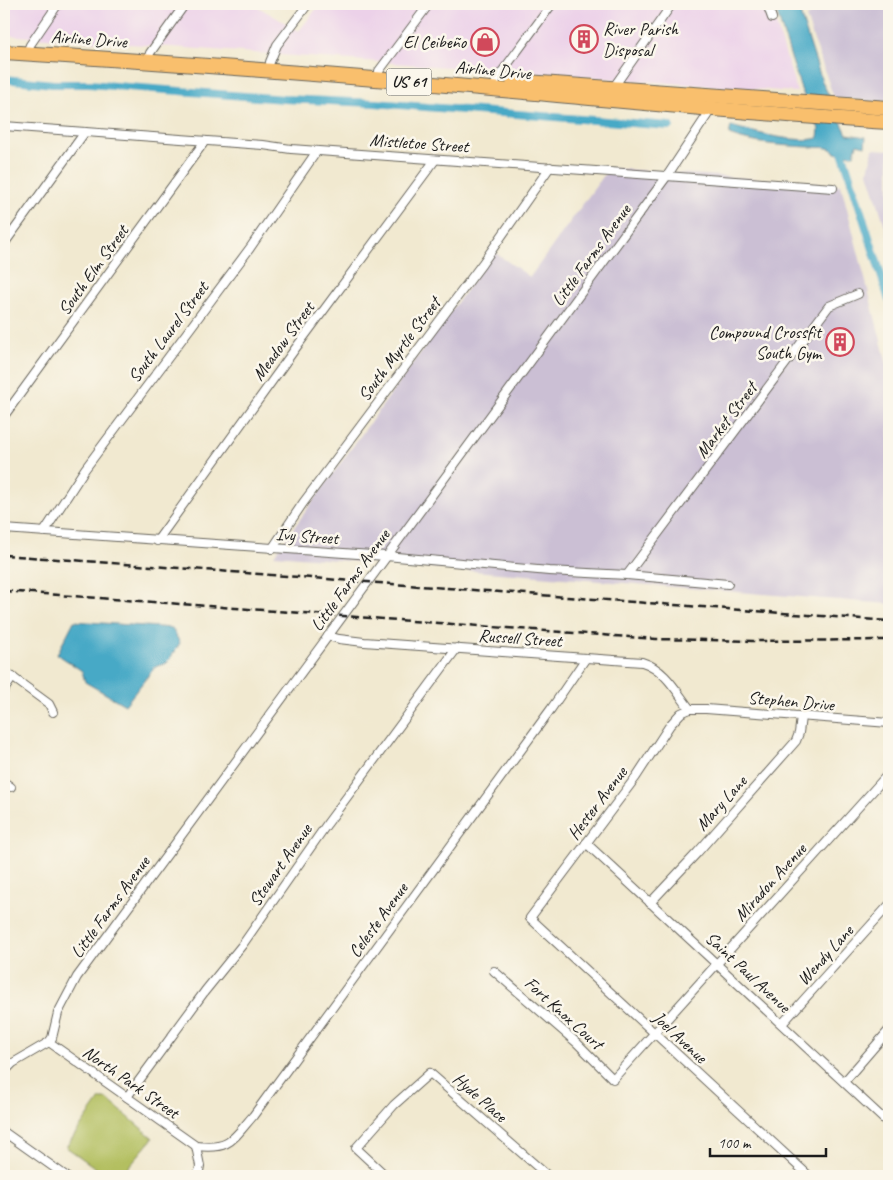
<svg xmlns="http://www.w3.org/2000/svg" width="893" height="1180" font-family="Caveat,sans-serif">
	<rect width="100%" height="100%" fill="#fbf7ec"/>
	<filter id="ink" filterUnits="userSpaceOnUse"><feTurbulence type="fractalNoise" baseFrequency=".02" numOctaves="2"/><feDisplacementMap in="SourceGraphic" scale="10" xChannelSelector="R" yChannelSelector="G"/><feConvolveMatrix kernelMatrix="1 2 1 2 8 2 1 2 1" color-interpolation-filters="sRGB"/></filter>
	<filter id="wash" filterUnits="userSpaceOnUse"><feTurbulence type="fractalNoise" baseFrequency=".0096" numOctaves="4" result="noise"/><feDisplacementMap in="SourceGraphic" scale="20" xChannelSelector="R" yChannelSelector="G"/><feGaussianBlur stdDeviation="1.12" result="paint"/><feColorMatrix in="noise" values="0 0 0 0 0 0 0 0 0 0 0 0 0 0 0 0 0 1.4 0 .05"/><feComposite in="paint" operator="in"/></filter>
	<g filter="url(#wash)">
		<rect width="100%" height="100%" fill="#f1e9d0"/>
		<!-- built -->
		<path fill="#ecd1e9" d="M4,4H253L299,31L320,4H770L797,92L4,35Z"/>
		<!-- industrial -->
		<g fill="#cbbfd4">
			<path d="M812,4H889V102L834,98L806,17L814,13Z"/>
			<path d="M873,149L889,150V239L868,172Z"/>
			<path d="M609,168L841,185L889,372V604L274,555L494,252L530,277Z"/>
		</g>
		<!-- green -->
		<path fill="#b3bf61" stroke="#686e3e" d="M100,1099H107L153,1138L123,1173L107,1176L66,1147Z"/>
		<!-- water -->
		<g fill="#46a9c6" stroke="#316271">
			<path d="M774,4H797L822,81L847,134L866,137L865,146L857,144L854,155L835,153L833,150C825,146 818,148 810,147C785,146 752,144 729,135L731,126C751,132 799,144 818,138L819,129L801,89Z"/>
			<path d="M74,621L172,628L180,643L167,663L155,667L125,705L85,682L82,671L57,654Z"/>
		</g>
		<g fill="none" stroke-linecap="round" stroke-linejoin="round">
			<!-- canal -->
			<g stroke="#46a9c6" stroke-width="8">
				<path d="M4,79L53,84H89L284,99L375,103L670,126"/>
				<path d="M840,145L889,300"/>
			</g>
		</g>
	</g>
	<g filter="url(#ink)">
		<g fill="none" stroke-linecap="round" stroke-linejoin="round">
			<defs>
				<g id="street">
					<path d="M767,4L772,18"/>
					<path d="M27,53L30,45L58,4"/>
					<path d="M147,62L150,53L185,4"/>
					<path d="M270,62L277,45L308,4"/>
					<path d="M379,80V71L429,4"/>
					<path d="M613,88L672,4"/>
					<path d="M495,89L496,80L552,4"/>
					<path d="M4,126L263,145L291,149L833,188"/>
					<path d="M4,244L85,132"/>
					<path d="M4,416L205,141"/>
					<path d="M4,529L386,556L549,571L627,575L728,584"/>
					<path d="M44,532L85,469L250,248L317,151"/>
					<path d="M157,541L295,349L435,160"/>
					<path d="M272,549L303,503L482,264L550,167"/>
					<path d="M627,575L829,306L858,294"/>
					<path d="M328,636L339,639L364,642L642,662C665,669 676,691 690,709"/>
					<path d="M4,671L49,704L53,712"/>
					<path d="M4,690L13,677"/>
					<path d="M4,782L11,787"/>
					<path d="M586,843L889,1124"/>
					<path d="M650,903L697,853L796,741L799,733L801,717"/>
					<path d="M494,971L577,1043L613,1079L889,773"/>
					<path d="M782,1024L889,905"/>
					<path d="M49,1042L196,1146C230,1150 232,1140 253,1116L551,709L586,658"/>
					<path d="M4,1072L13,1063L49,1042L52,1038L58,1013L77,977L667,176L712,108"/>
					<path d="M844,1082L889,1030"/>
					<path d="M127,1097L205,991L243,944L327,824L457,648"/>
					<path d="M4,1132L66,1176"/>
					<path d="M196,1146L200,1166L198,1176"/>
					<path d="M386,1176L356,1148L394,1105L430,1073L548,1176"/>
					<path d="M809,1176L530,918L636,777L670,725L681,713L690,709H706L889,723"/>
				</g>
				<g id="highway">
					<path d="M4,52C177,63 351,76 525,92C646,103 767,115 889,122"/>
					<path d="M513,81L889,108"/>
				</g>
			</defs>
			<!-- street casing -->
			<use href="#street" stroke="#67645b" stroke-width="10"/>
			<!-- highway casing -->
			<use href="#highway" stroke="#67645b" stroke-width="16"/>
			<!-- street -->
			<use href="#street" stroke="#fff" stroke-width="8"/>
			<!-- highway -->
			<use href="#highway" stroke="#f9bf6d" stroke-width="14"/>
			<!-- rail -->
			<g stroke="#1c1c1c" stroke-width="2.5" stroke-dasharray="8 4" stroke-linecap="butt">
				<path d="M4,555L889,621"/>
				<path d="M4,591L656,639L753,641L889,640"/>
			</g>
		</g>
	</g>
	<!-- icons -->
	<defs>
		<symbol id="building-ring" viewBox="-11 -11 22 22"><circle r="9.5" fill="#fbf7ec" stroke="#d1495b" stroke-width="1.5"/><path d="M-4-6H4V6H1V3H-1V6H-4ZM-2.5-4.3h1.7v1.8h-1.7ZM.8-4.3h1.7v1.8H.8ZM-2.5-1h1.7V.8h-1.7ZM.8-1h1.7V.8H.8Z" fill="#d1495b"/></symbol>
		<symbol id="shop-ring" viewBox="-11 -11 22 22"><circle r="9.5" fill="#fbf7ec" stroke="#d1495b" stroke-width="1.5"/><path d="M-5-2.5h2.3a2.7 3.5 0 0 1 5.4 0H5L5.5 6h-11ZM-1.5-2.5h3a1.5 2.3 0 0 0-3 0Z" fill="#d1495b"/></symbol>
	</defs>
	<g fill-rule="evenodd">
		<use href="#building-ring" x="568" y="23" width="32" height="32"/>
		<use href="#shop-ring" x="469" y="26" width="32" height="32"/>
		<use href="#building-ring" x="824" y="326" width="32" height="32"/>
	</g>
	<g text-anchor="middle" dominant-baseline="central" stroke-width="5" stroke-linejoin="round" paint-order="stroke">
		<!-- shield labels -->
		<rect fill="#fbf7ec" stroke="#5f5e5a" stroke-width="1" x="386.5" y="68.5" width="45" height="27" rx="4"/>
		<g font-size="16" font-weight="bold" fill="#1c1c1c">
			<text x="409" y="82">US 61</text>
		</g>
		<!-- poi labels -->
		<g font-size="18" fill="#1c1c1c" stroke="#fbf7ec" text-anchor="end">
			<text x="603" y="29" text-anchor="start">River Parish<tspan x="603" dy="21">Disposal</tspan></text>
			<text x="466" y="42">El Ceibeño</text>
			<text x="821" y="332">Compound Crossfit<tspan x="821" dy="21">South Gym</tspan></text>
		</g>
		<!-- street labels -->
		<g font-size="18" fill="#1c1c1c" stroke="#fbf7ec">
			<text transform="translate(89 39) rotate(4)">Airline Drive</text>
			<text transform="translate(493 70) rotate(5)">Airline Drive</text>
			<text transform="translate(419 143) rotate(4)">Mistletoe Street</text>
			<text transform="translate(591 255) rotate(-54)">Little Farms Avenue</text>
			<text transform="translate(93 270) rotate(-54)">South Elm Street</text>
			<text transform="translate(168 332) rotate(-53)">South Laurel Street</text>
			<text transform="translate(283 341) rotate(-54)">Meadow Street</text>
			<text transform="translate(399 349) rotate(-53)">South Myrtle Street</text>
			<text transform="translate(726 420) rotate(-53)">Market Street</text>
			<text transform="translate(307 536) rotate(4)">Ivy Street</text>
			<text transform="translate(350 580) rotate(-54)">Little Farms Avenue</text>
			<text transform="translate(520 638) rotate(4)">Russell Street</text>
			<text transform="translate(791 701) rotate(5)">Stephen Drive</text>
			<text transform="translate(597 803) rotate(-53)">Hester Avenue</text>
			<text transform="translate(721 803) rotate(-48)">Mary Lane</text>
			<text transform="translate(280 865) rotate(-55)">Stewart Avenue</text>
			<text transform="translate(770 882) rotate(-48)">Miradon Avenue</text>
			<text transform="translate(110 907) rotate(-54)">Little Farms Avenue</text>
			<text transform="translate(378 920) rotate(-54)">Celeste Avenue</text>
			<text transform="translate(825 955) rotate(-48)">Wendy Lane</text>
			<text transform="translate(748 972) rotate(43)">Saint Paul Avenue</text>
			<text transform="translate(564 1013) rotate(42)">Fort Knox Court</text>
			<text transform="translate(680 1037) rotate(43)">Joel Avenue</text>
			<text transform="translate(131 1082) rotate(35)">North Park Street</text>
			<text transform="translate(480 1097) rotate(41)">Hyde Place</text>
		</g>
	</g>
	<!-- margin -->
	<rect width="893" height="1180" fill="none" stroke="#fbf7ec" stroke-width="20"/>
	<!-- scale -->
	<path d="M710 1148v8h116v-8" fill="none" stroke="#1c1c1c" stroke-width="2.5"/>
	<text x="718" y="1148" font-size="15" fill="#1c1c1c" stroke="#fbf7ec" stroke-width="4" paint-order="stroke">100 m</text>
</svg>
